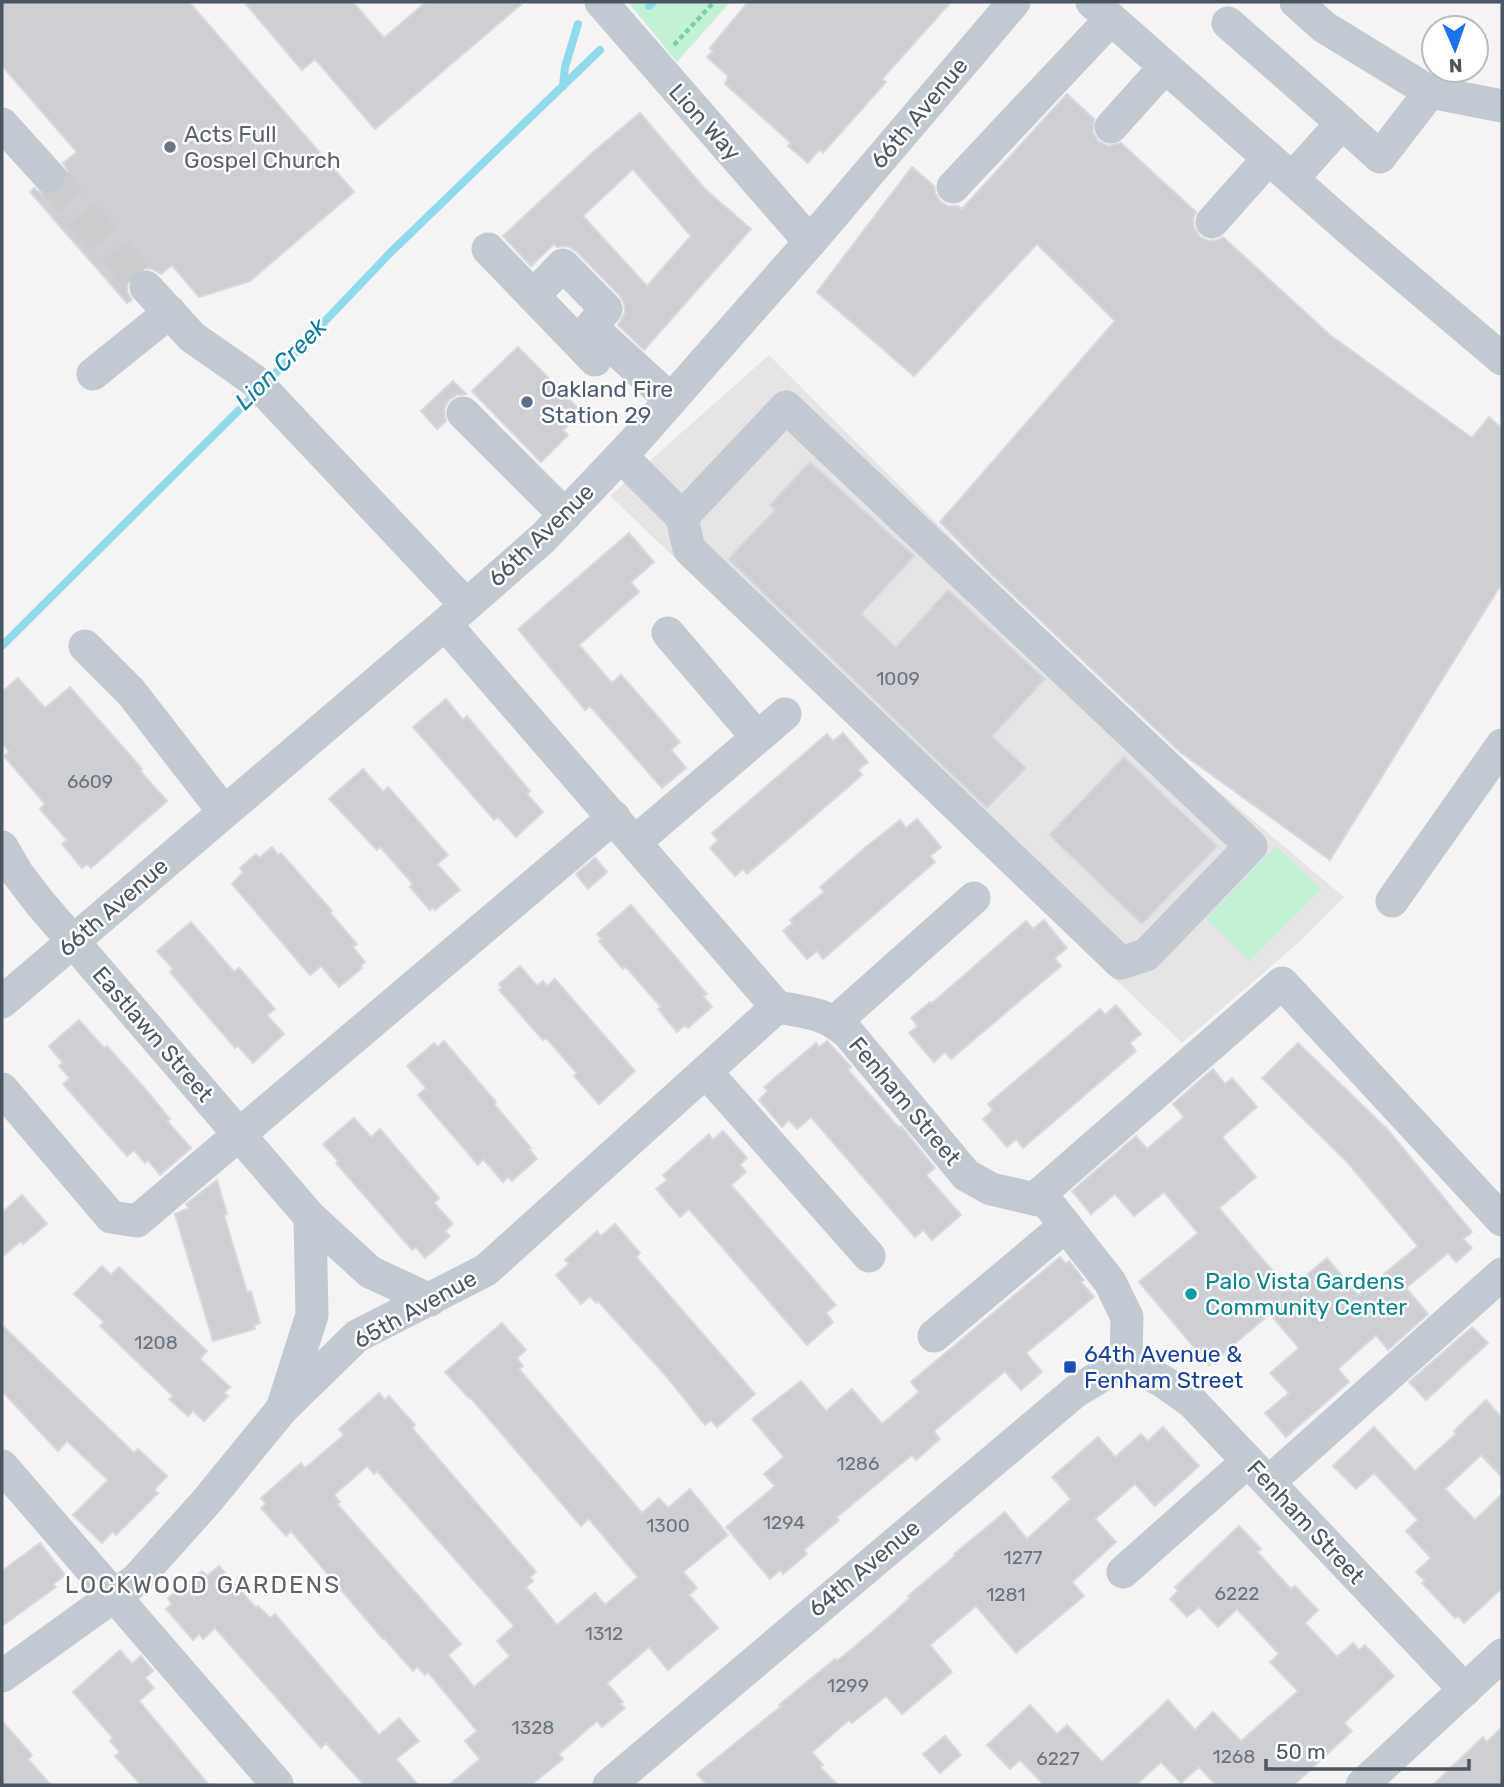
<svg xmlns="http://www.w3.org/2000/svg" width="1504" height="1787" font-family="Rubik,sans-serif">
	<rect width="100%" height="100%" fill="#f5f3f3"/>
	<!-- education -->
	<path fill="#e6e4e5" d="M769,355L1134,720L1344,897L1298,943L1182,1043L610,496Z"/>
	<!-- green -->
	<g fill="#c3f1d5">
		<path d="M628,2H730L677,62Z"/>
		<path d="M1276,846L1321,889L1250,961L1206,918Z"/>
	</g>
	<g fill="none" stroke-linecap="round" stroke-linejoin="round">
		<!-- stream -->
		<g stroke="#90daee" stroke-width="8">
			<path d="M649,6L653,2"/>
			<path d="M563,86L565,67L578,24"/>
			<path d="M267,382L390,253L600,50"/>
			<path d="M2,646L255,394"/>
		</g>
	</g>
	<!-- building -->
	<g fill="#cdcfd5" stroke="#d7d9de" stroke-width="2" fill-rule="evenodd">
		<path d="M2,2H189L354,192L250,281L199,297L172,265L161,274L152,269L142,268L134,272L128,281L127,291L132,300L127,303L30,192L34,188L42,194L52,195L61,191L67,181L68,171L63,163L77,152L2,66Z"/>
		<path d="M244,2H353L384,38L426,2H524L375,129L315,59L302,70Z"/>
		<path d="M748,2H951L882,79L886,82L823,153L819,150L808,163L788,146L791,143L725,84L728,76L707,57L713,51L710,48Z"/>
		<path d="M1067,94L1094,119L1093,132L1098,141L1108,146L1121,143L1196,212L1193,219L1194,227L1200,237L1209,241L1217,240L1223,237L1330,335L1472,438L1489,417L1502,429V583L1330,860L1180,752L991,574L940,522L1115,321L1037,244L914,376L817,292L912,167L934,186L935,193L940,201L948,206H958L962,209Z"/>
		<path d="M640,113L705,189L751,229L644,350L618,325L625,312L624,303L620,296L576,251L567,246L557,247L554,244L531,266L503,236L593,152ZM633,169L691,236L647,286L583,216Z"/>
		<path d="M518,347L582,412L563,430L568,435L541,462L472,391Z"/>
		<path d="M453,381L466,394L457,395L449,400L444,409L446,421L437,429L421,411Z"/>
		<path d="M810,462L914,556L861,614L896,647L948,590L1045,679L992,736L1026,768L987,808L728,559L775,510L770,505Z"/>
		<path d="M629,533L654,562L631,582L639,592L579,645L612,683L621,675L680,742L671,750L686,768L662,788L590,706L585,710L518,629Z"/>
		<path d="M18,678L45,708L70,687L142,769L140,771L167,801L91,868L87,864L82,868L62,844L67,840L40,809L45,804L4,756L9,752L2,743V692Z"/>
		<path d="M446,699L463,720L467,716L530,791L527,794L543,812L516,837L498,817L494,820L413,727Z"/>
		<path d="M843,733L868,762L858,770L862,775L747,874L743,869L735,876L710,848L718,840L712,833L827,734L833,741Z"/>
		<path d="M1124,757L1217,846L1142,924L1049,835Z"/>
		<path d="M363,769L383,792L388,787L448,855L437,864L460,890L435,910L433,907L430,910L410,887L413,884L380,847L377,850L329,799Z"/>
		<path d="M917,819L941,847L930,856L935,862L823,959L817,951L807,959L783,931L793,923L790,920L824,892L820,887L866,847L900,820L906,828Z"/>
		<path d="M272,847L278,855L281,853L332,911L330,913L357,944L353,947L365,962L360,966L362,968L339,987L321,966L310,975L232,884L243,872L240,868L256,854L259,858Z"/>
		<path d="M595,858L607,872L588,889L576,874Z"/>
		<path d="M631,905L707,994L703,996L712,1007L688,1028L685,1025L677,1032L658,1009L661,1007L625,966L623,969L599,941L602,939L597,934Z"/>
		<path d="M1044,920L1067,948L1055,958L1061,966L951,1059L945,1052L934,1062L909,1033L918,1026L911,1018L930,1002L931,1004L1026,921L1033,929Z"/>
		<path d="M191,922L234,972L239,968L275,1009L267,1015L284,1034L253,1063L238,1046L235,1048L170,972L173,969L157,951Z"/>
		<path d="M520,966L537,986L543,981L547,986L555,979L635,1071L599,1104L574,1076L577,1073L546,1038L543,1040L499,990L502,988L499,984Z"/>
		<path d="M1116,1005L1141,1034L1130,1043L1136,1051L1023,1148L1016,1139L1007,1147L983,1119L993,1110L988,1104L1100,1009L1105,1015Z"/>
		<path d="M79,1020L104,1048L107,1046L147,1091L170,1119L167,1121L191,1148L160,1175L148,1160L145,1163L134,1150L127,1156L63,1084L70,1078L59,1066L63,1063L49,1046Z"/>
		<path d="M444,1041L496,1102L494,1104L531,1148L529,1149L537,1159L512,1181L508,1177L503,1182L483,1159L478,1165L418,1095L426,1088L407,1066L434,1043L438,1047Z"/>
		<path d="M827,1041L851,1067L848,1070L899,1128L901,1126L935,1168L926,1175L961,1215L932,1240L923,1230L915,1237L811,1117L797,1129L789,1120L782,1127L759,1100L768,1091L764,1087L816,1043L819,1047Z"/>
		<path d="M1298,1043L1388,1130L1472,1232L1463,1239L1472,1248L1456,1262L1448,1253L1406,1288L1428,1314L1388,1350L1376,1335L1338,1369L1349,1382L1286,1437L1265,1413L1289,1393L1270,1373L1299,1348L1270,1314L1209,1365L1139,1282L1198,1233L1164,1192L1134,1216L1115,1194L1091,1214L1072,1191L1136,1136L1147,1149L1184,1117L1173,1104L1213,1069L1225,1084L1232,1078L1257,1107L1222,1137L1256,1177L1219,1208L1289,1290L1327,1258L1358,1295L1418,1246L1348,1163L1262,1078Z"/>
		<path d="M354,1118L371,1137L380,1129L439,1198L434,1203L453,1224L445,1231L450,1236L425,1258L416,1247L412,1250L336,1163L338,1161L323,1144Z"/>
		<path d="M723,1131L747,1158L740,1165L746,1172L731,1185L836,1305L826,1313L833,1322L807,1345L689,1209L680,1217L656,1189L667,1180L663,1175L709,1134L713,1140Z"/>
		<path d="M217,1180L227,1214L224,1215L247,1292L251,1291L260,1323L254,1325L255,1329L213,1341L175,1214L189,1208L186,1204Z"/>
		<path d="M22,1195L47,1224L23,1244L21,1241L2,1257V1213Z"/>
		<path d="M615,1224L640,1253L636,1257L755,1394L717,1427L711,1420L705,1425L667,1377L598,1301L596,1303L590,1296L581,1304L556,1275L569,1264L565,1260L597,1231L601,1236Z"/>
		<path d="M1060,1257L1066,1264L1069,1261L1084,1280L1081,1282L1094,1297L1026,1353L1042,1372L1021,1390L1005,1371L934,1431L940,1439L916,1460L912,1455L837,1517L839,1520L804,1550L807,1554L783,1574L780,1570L770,1579L726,1527L775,1486L764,1474L784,1457L752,1419L801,1381L826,1411L852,1389L882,1424L919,1392L911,1382Z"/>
		<path d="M102,1266L111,1275L119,1267L207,1351L200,1359L230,1387L224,1393L228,1396L204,1421L193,1411L188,1416L169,1399L173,1396L100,1326L104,1322L74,1294Z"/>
		<path d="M502,1323L526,1350L517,1358L523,1366L519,1369L642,1513L659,1498L668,1508L690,1489L728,1535L683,1572L697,1588L689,1595L718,1628L668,1670L649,1647L607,1683L623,1702L620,1704L625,1708L602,1727L597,1721L559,1754L563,1759L531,1785H449L480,1759L465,1741L477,1731L428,1672L425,1675L417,1667L413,1671L384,1638L383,1639L291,1531L286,1536L261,1508L266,1504L261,1498L301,1463L305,1468L344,1435L339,1429L379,1393L385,1400L389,1396L415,1425L412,1428L536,1572L530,1577L533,1581L526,1587L557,1625L595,1593L605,1605L638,1577L589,1519L581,1526L470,1397L469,1398L445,1372ZM367,1466L374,1474L377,1471L514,1626L497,1641L510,1656L474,1687L448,1655L461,1644L337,1504L340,1502L334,1495Z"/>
		<path d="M2,1325L134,1453L138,1449L167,1476L154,1490L158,1493L116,1535L113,1531L102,1543L73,1515L108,1480L67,1441L58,1451L2,1391Z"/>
		<path d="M1472,1327L1488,1343L1426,1400L1409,1382Z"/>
		<path d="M1486,1400L1502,1418V1477L1481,1455L1445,1489L1475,1520L1502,1494V1588L1464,1623L1458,1616L1455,1618L1422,1583L1425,1581L1416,1572L1431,1558L1406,1531L1418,1520L1374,1473L1356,1489L1333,1466L1374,1427L1415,1471L1456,1434L1454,1431Z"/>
		<path d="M1163,1427L1199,1466L1155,1506L1135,1484L1095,1519L1116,1542L1072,1582L1084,1596L1016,1653L976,1606L930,1645L952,1672L902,1714L886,1696L852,1723L849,1720L812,1752L823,1765L820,1767L838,1785H707L697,1774L780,1707L779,1705L802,1686L835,1659L837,1661L872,1632L910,1598L908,1596L955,1556L954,1554L1005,1512L1027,1539L1071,1499L1052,1477L1098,1437L1115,1457L1141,1434L1148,1441Z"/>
		<path d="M1239,1526L1261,1549L1257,1552L1291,1589L1295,1586L1318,1610L1305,1623L1337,1657L1353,1643L1359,1650L1365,1645L1394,1676L1344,1723L1352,1731L1294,1785H1216L1199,1767L1181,1783L1161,1762L1136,1785H1044L1020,1760L1010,1769L987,1745L1030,1705L1057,1734L1067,1725L1102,1762L1168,1700L1195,1730L1213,1712L1241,1741L1298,1691L1270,1662L1279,1654L1237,1609L1218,1627L1199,1607L1187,1617L1170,1599L1178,1591L1175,1587Z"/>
		<path d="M40,1543L65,1575L53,1584L56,1587L2,1626V1571Z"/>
		<path d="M219,1566L256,1608L258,1606L270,1618L275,1614L379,1735L399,1718L419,1741L396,1759L418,1785H364L326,1743L321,1748L215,1628L203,1639L199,1634L193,1640L166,1609L172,1604L168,1598L202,1571L207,1576Z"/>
		<path d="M120,1650L132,1664L141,1656L153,1671L145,1678L154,1688L139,1701L209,1785H141L115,1756L120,1752L110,1741L113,1738L73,1692Z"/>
		<path d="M2,1721L32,1755L28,1759L51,1785H2Z"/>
		<path d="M1502,1727V1785H1433L1483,1737L1487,1742Z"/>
		<path d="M945,1736L961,1755L940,1773L923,1754Z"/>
	</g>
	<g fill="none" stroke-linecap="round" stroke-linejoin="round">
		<!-- minor-tunnel -->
		<path stroke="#caccce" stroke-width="33" stroke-dasharray="33 17" stroke-linecap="butt" d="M49,176L146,287"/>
		<!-- path -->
		<path stroke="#7ad0a6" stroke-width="4.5" stroke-dasharray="5 3.5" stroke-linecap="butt" d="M674,45L714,2"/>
		<!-- minor -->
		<g stroke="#c1cad2" stroke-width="33">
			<path d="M601,2L810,242"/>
			<path d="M1092,2L1351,231L1502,359"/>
			<path d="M1296,2L1324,27L1430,92L1502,106"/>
			<path d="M1228,23L1342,123"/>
			<path d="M2,124L49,176"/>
			<path d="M1111,127L1165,67"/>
			<path d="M1292,179L1342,123L1380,157L1430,92"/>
			<path d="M953,187L1111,19"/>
			<path d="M1212,222L1269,158"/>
			<path d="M488,249L595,360"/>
			<path d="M146,287L192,337L255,381L466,605"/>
			<path d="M533,296L563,265L606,309L591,327L671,400"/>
			<path d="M93,374L170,312"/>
			<path d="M463,413L565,515"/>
			<path d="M621,456L682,517L689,549L1121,963L1146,955L1251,846L786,407L682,517"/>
			<path d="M445,624L777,1007C806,1012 827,1013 849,1034L966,1175L991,1189L1047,1202L1110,1282L1127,1317L1126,1361"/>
			<path d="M668,633L757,737"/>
			<path d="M85,646L131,692L224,812"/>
			<path d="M635,842L785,714"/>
			<path d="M2,847L17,873L40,903L310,1217L370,1272L430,1300"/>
			<path d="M1392,901L1502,745"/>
			<path d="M2,1002L445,624L543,538L634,442L810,242L1014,2"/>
			<path d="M836,1021L974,898"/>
			<path d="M706,1072L869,1256"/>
			<path d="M2,1089L111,1217L137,1221L614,817"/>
			<path d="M1034,1199L1282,983L1502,1220"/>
			<path d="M934,1336L1065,1226"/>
			<path d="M1126,1361L1164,1382L1192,1402L1465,1690"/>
			<path d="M283,1406L312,1315L310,1217"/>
			<path d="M2,1466L277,1784"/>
			<path d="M1269,1482L1502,1274"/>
			<path d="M1123,1572L1248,1461"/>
			<path d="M2,1676L136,1580L206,1502L282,1409L357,1336L486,1270L777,1007"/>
			<path d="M609,1785L1076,1391L1126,1361"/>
			<path d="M1362,1785L1502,1655"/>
		</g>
	</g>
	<!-- markers -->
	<circle fill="#6b7280" stroke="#fff" stroke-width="2.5" cx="170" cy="147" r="7"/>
	<circle fill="#5c6f8a" stroke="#fff" stroke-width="2.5" cx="527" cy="402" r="7"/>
	<circle fill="#0f9aa8" stroke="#fff" stroke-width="2.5" cx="1191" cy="1294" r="7"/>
	<rect fill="#1a4fb4" stroke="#fff" stroke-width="2.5" x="1063" y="1360" width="14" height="14" rx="3.5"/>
	<g text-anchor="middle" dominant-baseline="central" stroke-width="5" stroke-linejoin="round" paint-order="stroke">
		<!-- number labels -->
		<g font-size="19" fill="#6b747e">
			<text x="898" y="678">1009</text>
			<text x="90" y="781">6609</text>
			<text x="156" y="1342">1208</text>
			<text x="858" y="1463">1286</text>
			<text x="784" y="1522">1294</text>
			<text x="668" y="1525">1300</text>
			<text x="1023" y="1557">1277</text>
			<text x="1237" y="1593">6222</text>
			<text x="1006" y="1594">1281</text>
			<text x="604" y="1633">1312</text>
			<text x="848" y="1685">1299</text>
			<text x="533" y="1727">1328</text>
			<text x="1234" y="1756">1268</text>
			<text x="1058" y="1758">6227</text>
		</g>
		<!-- street labels -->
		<g font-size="23" fill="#4a5661" stroke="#fff">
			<text transform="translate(919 113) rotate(-50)">66th Avenue</text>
			<text transform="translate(705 122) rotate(48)">Lion Way</text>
			<text transform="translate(541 535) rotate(-44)">66th Avenue</text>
			<text transform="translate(113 907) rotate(-41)">66th Avenue</text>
			<text transform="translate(153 1034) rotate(49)">Eastlawn Street</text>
			<text transform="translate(905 1101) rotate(50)">Fenham Street</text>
			<text transform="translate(415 1309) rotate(-29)">65th Avenue</text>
			<text transform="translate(1306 1522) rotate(47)">Fenham Street</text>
			<text transform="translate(864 1568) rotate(-40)">64th Avenue</text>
		</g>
		<!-- worship labels -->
		<g font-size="23" fill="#5b616d" stroke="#fff" text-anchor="start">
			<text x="184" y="134">Acts Full<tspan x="184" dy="26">Gospel Church</tspan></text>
		</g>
		<!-- service labels -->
		<g font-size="23" fill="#4e5e75" stroke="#fff" text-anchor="start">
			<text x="541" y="389">Oakland Fire<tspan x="541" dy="26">Station 29</tspan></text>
		</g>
		<!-- culture labels -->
		<g font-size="23" fill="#0d838f" stroke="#fff" text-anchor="start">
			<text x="1205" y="1281">Palo Vista Gardens<tspan x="1205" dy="26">Community Center</tspan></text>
		</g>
		<!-- transit labels -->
		<g font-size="23" fill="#164399" stroke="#fff" text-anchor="start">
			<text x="1084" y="1354">64th Avenue &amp;<tspan x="1084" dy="26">Fenham Street</tspan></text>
		</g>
		<!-- water labels -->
		<g font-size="24" font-style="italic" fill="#0c7c9b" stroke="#fff">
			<text transform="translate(281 364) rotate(-45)">Lion Creek</text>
		</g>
		<!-- neighbourhood labels -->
		<g font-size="24" letter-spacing="2" fill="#5f6368" stroke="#fff">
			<text x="203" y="1585">LOCKWOOD GARDENS</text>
		</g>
	</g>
	<!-- border -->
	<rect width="1504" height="1787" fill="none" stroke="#4a5661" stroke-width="7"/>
	<!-- north arrow -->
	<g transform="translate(1455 49) rotate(178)"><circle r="33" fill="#ffffff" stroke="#b7bbc0" stroke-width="2"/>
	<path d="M0-5L12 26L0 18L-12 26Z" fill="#1a73e8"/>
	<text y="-10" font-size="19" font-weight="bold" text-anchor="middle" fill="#4a5661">N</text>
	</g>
	<!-- scale -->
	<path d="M1266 1759v10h203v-10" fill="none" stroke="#4a5661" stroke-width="3.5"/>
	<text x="1276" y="1759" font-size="21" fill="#4a5661" stroke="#ffffff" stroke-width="5" paint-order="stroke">50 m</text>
</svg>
